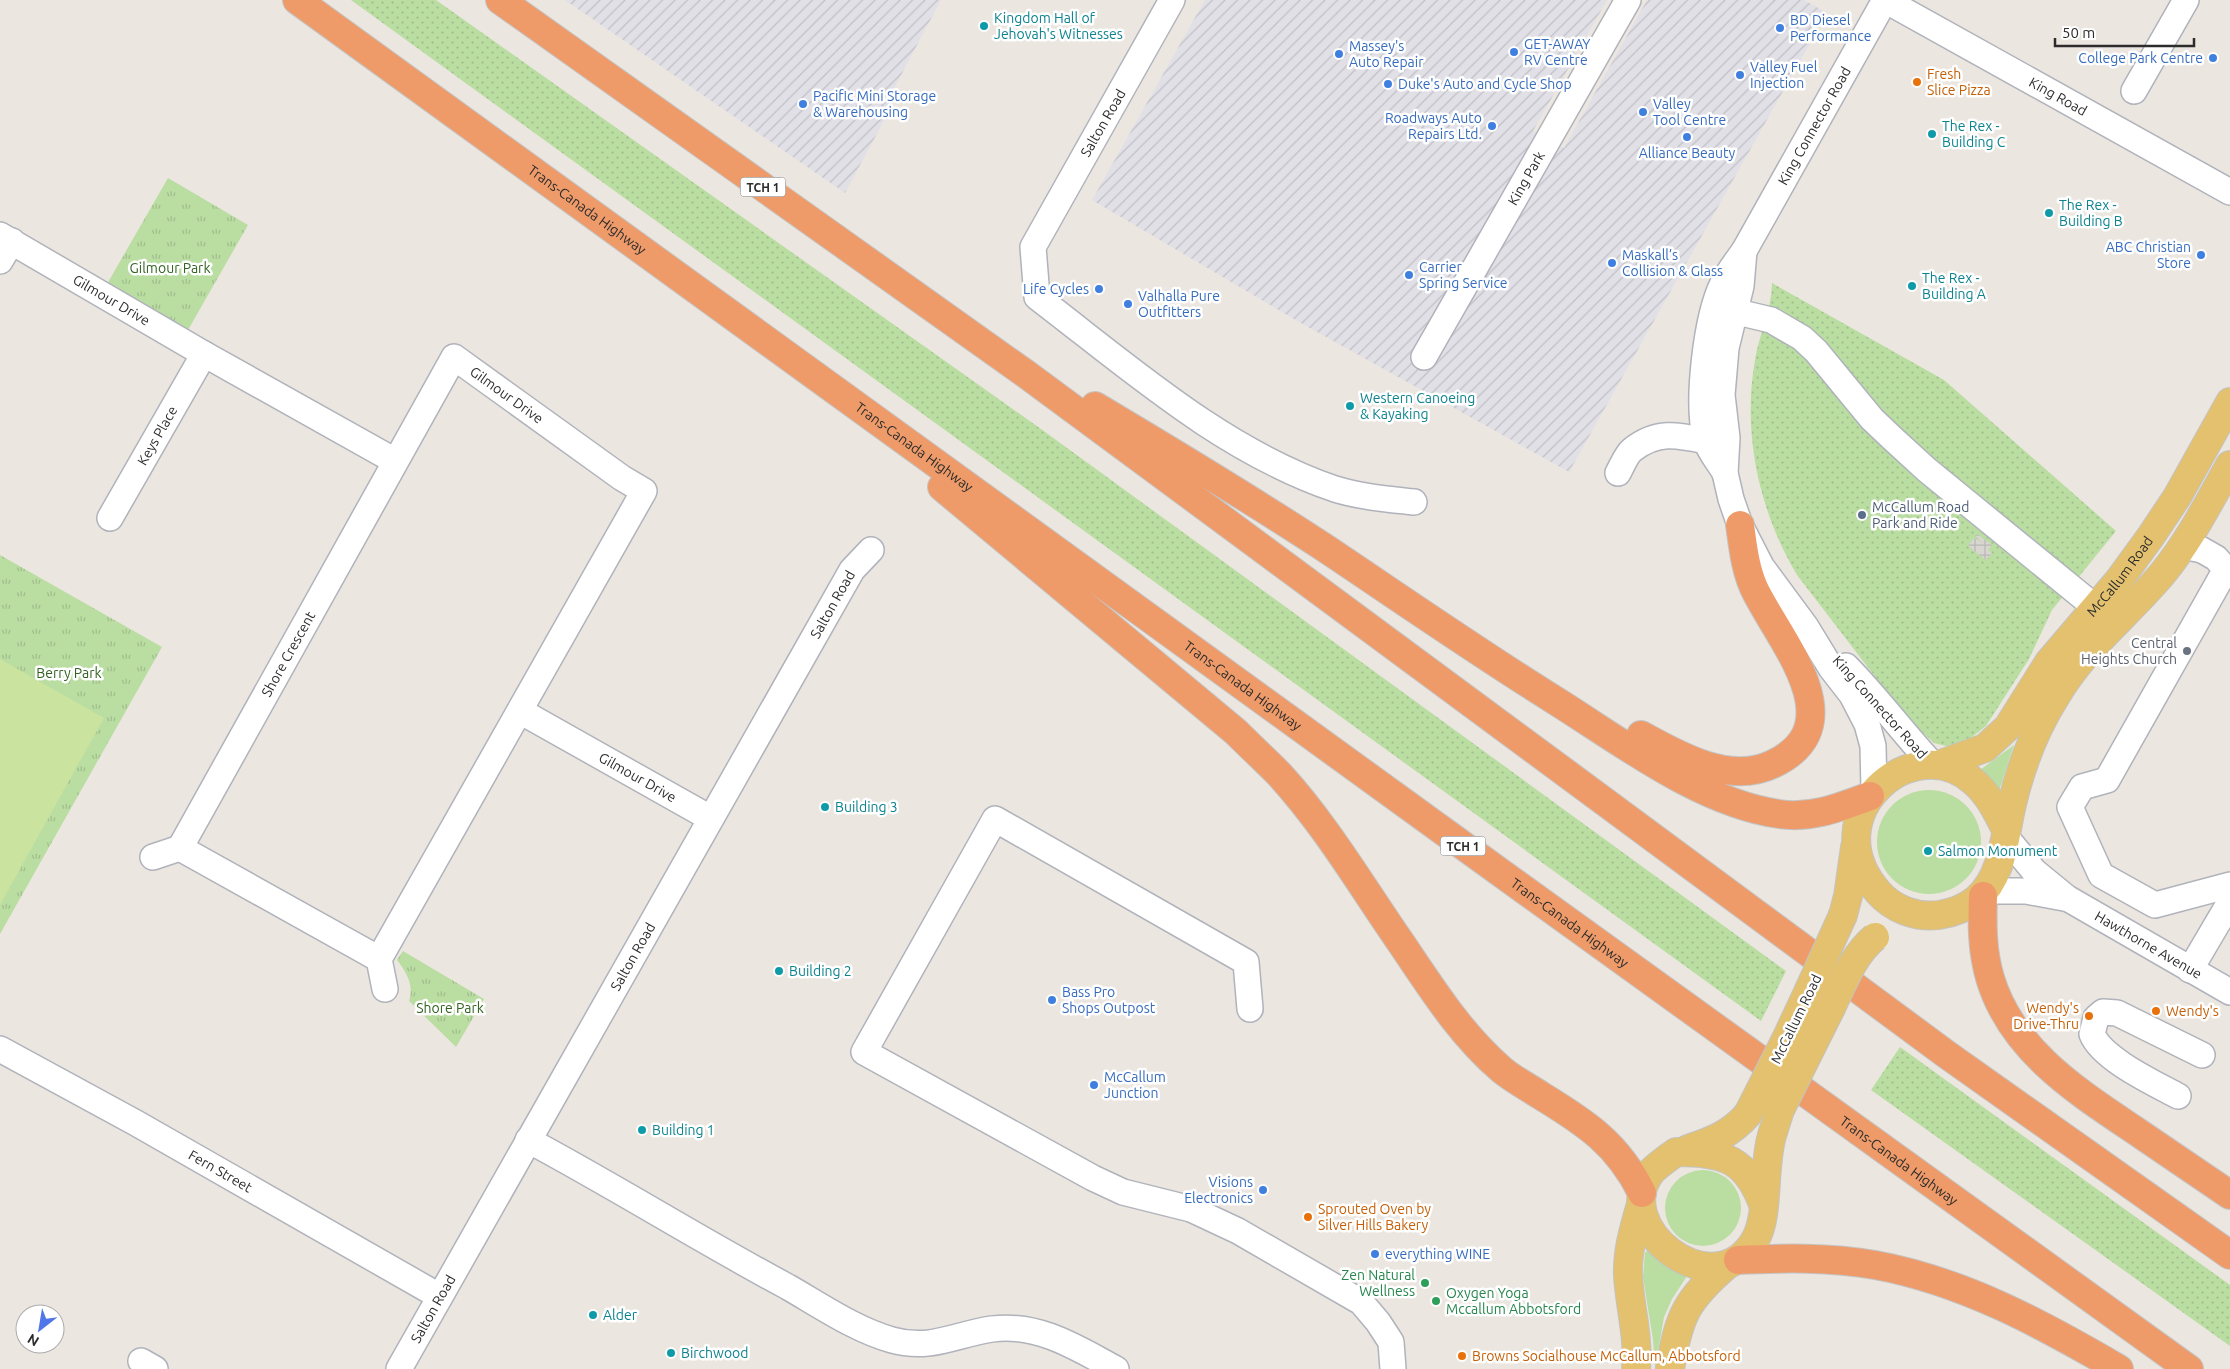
<svg xmlns="http://www.w3.org/2000/svg" width="2230" height="1369" font-family="Ubuntu,sans-serif">
	<defs>
		<pattern id="industrial-furrows" width="10" height="10" patternUnits="userSpaceOnUse" patternTransform="scale(1.25)"><rect width="10" height="10" fill="#e1e0e6"/><path d="M-1 1l2-2M0 10L10 0M9 11l2-2" fill="none" stroke="#c1c0c5"/></pattern>
		<pattern id="grass-dots" width="8" height="8" patternUnits="userSpaceOnUse" patternTransform="scale(1.25)"><rect width="8" height="8" fill="#badda2"/><path d="M2 2h.1M6 6h.1" fill="none" stroke="#a0be8c" stroke-width="1.8" stroke-linecap="round"/></pattern>
		<pattern id="park-tufts" width="24" height="20" patternUnits="userSpaceOnUse" patternTransform="scale(1.25)"><rect width="24" height="20" fill="#badda2"/><path d="M3 7l-1-3M5 7V3M7 7l1-3M15 17l-1-3M17 17v-4M19 17l1-3" fill="none" stroke="#a0be8c"/></pattern>
		<pattern id="plaza-grid" width="8" height="8" patternUnits="userSpaceOnUse" patternTransform="scale(1.25)"><rect width="8" height="8" fill="#d9d6d2"/><path d="M0 4h8M4 0v8" fill="none" stroke="#bab8b4"/></pattern>
	</defs>
	<rect width="100%" height="100%" fill="#ece6e0"/>
	<!-- industrial -->
	<g fill="url(#industrial-furrows)">
		<path d="M565,0H941L892,92L887,115L845,193Z"/>
		<path d="M1205,0H1607L1533,131L1564,148L1647,0H1804L1827,13L1569,472L1299,322L1092,200Z"/>
	</g>
	<!-- grass -->
	<g fill="url(#grass-dots)">
		<path d="M351,0H436L1041,429L1786,971L1761,1021Z"/>
		<path d="M1772,283L1944,380L2116,531L2052,610L2029,659L1986,726L1967,741L1950,747L1934,743L1906,717L1797,575C1759,511 1742,434 1755,360C1759,334 1772,310 1772,283Z"/>
		<path d="M1900,1047L2230,1285V1346L1871,1090Z"/>
	</g>
	<!-- park -->
	<g fill="url(#park-tufts)">
		<path d="M168,178L248,225L184,337L103,291Z"/>
		<path d="M0,555L162,647L0,934Z"/>
		<path d="M403,951L484,999L456,1047L409,1001C414,985 407,973 397,960Z"/>
	</g>
	<!-- garden -->
	<g fill="#badda2">
		<path d="M2014,745L1999,791L1980,770Z"/>
		<circle cx="1929" cy="842" r="52"/>
		<circle cx="1703" cy="1208" r="38"/>
		<path d="M1648,1251C1659,1264 1671,1270 1687,1276L1672,1299L1664,1317L1655,1369L1653,1340L1643,1277L1645,1252Z"/>
	</g>
	<!-- pitch -->
	<path fill="#cae39f" d="M0,659L104,718L0,905Z"/>
	<!-- plaza -->
	<path fill="url(#plaza-grid)" d="M1977,534L1992,545L1988,550L1992,553L1986,560L1968,546L1974,538L1983,543L1975,536Z"/>
	<g fill="none" stroke-linecap="round" stroke-linejoin="round">
		<defs>
			<g id="minor">
				<path d="M1172,0L1033,247L1037,297C1130,368 1223,451 1335,489C1361,497 1387,499 1414,502"/>
				<path id="s1" d="M1885,0L2230,192"/>
				<path d="M2134,91L2186,0"/>
				<path id="s2" d="M0,235L204,354L395,461"/>
				<path d="M1744,251L1741,286L1726,348L1722,395L1727,438L1725,473L1731,499L1740,525L1761,566L1806,627L1831,668L1852,695L1867,724L1873,746L1874,790"/>
				<path d="M0,261L12,241"/>
				<path d="M1733,311L1771,320L1802,338L1816,351L1872,419L1892,438L1927,470L2095,607"/>
				<path id="s3" d="M1424,357L1628,0"/>
				<path d="M1618,473C1622,466 1626,455 1632,450C1657,430 1678,435 1706,441"/>
				<path id="s4" d="M1725,473C1720,463 1709,452 1706,440C1696,403 1706,317 1723,283C1728,272 1737,261 1744,251L1885,0"/>
				<path id="s5" d="M110,518L204,354"/>
				<path d="M2183,546L2202,550L2216,558L2230,574"/>
				<path d="M2225,571L2107,780L2082,787L2070,807L2101,875L2155,905L2230,885"/>
				<path d="M1846,666C1877,697 1903,733 1933,765"/>
				<path id="s6" d="M520,711L710,818"/>
				<path id="s7" d="M2005,836L2034,871L2067,898L2230,992"/>
				<path d="M153,857L180,848"/>
				<path d="M1987,891H2026L2064,898"/>
				<path id="s8" d="M379,959L180,848L454,357L622,478L644,491L379,959L385,989"/>
				<path d="M2190,970L2230,902"/>
				<path d="M1250,1009L1246,962L995,819L864,1052L1093,1178L1123,1192L1191,1209L1238,1231L1361,1302L1378,1322L1391,1342L1393,1369"/>
				<path id="s9" d="M0,1049L136,1123L439,1296"/>
				<path d="M2178,1096C2154,1083 2102,1059 2092,1034L2096,1018L2103,1012L2117,1013L2202,1055"/>
				<path d="M528,1140C616,1187 700,1240 788,1287C821,1306 856,1330 892,1340C931,1351 956,1334 992,1329C1039,1323 1077,1348 1116,1369"/>
				<path d="M141,1361L155,1369"/>
				<path id="s10" d="M399,1369L852,570L871,550"/>
			</g>
			<g id="major">
				<path id="s11" d="M1941,764L1985,748L2008,727L2049,662L2119,580L2151,536L2177,497L2230,402"/>
				<path d="M2006,830C1997,812 1989,795 1974,782C1914,727 1811,815 1878,892C1893,909 1916,918 1939,915C1969,910 1988,895 1998,866C2005,847 2007,825 2012,804C2021,766 2035,729 2056,696C2084,648 2128,615 2163,573C2190,540 2209,502 2230,465"/>
				<path d="M1843,915L1848,896L1855,847"/>
				<path d="M1786,1039L1808,992"/>
				<path d="M1808,1054L1831,1008"/>
				<path d="M1688,1149C1712,1141 1731,1134 1748,1114"/>
				<path d="M1764,1207C1747,1159 1725,1152 1676,1152C1668,1158 1659,1164 1652,1171C1607,1226 1714,1310 1755,1240C1770,1215 1762,1165 1773,1132"/>
				<path d="M1636,1369C1639,1337 1630,1308 1628,1276C1627,1251 1634,1228 1641,1204"/>
				<path d="M1670,1369C1679,1315 1686,1300 1728,1264"/>
			</g>
			<g id="highway">
				<path id="s12" d="M297,0C928,455 1556,916 2189,1369"/>
				<path d="M500,0L1026,374L1946,1054L2230,1255"/>
				<path d="M1095,406C1174,453 1252,500 1328,550C1404,601 1479,653 1556,701C1623,743 1701,803 1779,814C1812,819 1840,807 1870,796"/>
				<path d="M942,487L1236,732C1250,746 1265,760 1279,774C1325,824 1361,885 1399,940C1431,987 1459,1033 1502,1070C1514,1080 1528,1087 1540,1095C1586,1123 1618,1144 1642,1193"/>
				<path d="M1641,735C1679,756 1730,785 1773,764C1857,724 1777,638 1754,588C1745,568 1743,546 1740,525"/>
				<path d="M1983,896C1982,924 1982,951 1990,978C2011,1049 2075,1090 2133,1129C2165,1151 2198,1173 2230,1195"/>
				<path d="M1738,1260C1783,1258 1830,1257 1875,1265C1963,1281 2042,1324 2119,1369"/>
			</g>
		</defs>
		<!-- minor casing -->
		<use href="#minor" stroke="#b0b3bb" stroke-width="28"/>
		<!-- major casing -->
		<use href="#major" stroke="#c4c4c4" stroke-width="30"/>
		<!-- highway casing -->
		<use href="#highway" stroke="#c4c4c4" stroke-width="30"/>
		<!-- minor -->
		<use href="#minor" stroke="#fff" stroke-width="25"/>
		<!-- major -->
		<use href="#major" stroke="#e3c16e" stroke-width="28"/>
		<!-- highway -->
		<use href="#highway" stroke="#ee9b69" stroke-width="28"/>
		<defs>
			<g id="major-bridge">
				<path d="M1808,992L1843,915"/>
				<path d="M1831,1008C1843,983 1853,955 1875,937"/>
				<path d="M1748,1114L1786,1039"/>
				<path d="M1773,1132L1780,1110L1808,1054"/>
			</g>
		</defs>
		<!-- major-bridge casing -->
		<use href="#major-bridge" stroke="#c4c4c4" stroke-width="30" stroke-linecap="butt"/>
		<!-- major-bridge -->
		<use href="#major-bridge" stroke="#e3c16e" stroke-width="28"/>
	</g>
	<!-- markers -->
	<g fill="#0f9aa8" stroke="#fff" stroke-width="2">
		<circle cx="984" cy="26" r="5"/>
		<circle cx="1932" cy="134" r="5"/>
		<circle cx="2049" cy="213" r="5"/>
		<circle cx="1912" cy="286" r="5"/>
		<circle cx="1350" cy="406" r="5"/>
		<circle cx="825" cy="807" r="5"/>
		<circle cx="1928" cy="851" r="5"/>
		<circle cx="779" cy="971" r="5"/>
		<circle cx="642" cy="1130" r="5"/>
		<circle cx="593" cy="1315" r="5"/>
		<circle cx="671" cy="1353" r="5"/>
	</g>
	<g fill="#3f7fe0" stroke="#fff" stroke-width="2">
		<circle cx="1780" cy="28" r="5"/>
		<circle cx="1514" cy="52" r="5"/>
		<circle cx="1339" cy="54" r="5"/>
		<circle cx="2213" cy="58" r="5"/>
		<circle cx="1740" cy="75" r="5"/>
		<circle cx="1388" cy="84" r="5"/>
		<circle cx="803" cy="104" r="5"/>
		<circle cx="1643" cy="112" r="5"/>
		<circle cx="1492" cy="126" r="5"/>
		<circle cx="1687" cy="137" r="5"/>
		<circle cx="2201" cy="255" r="5"/>
		<circle cx="1612" cy="263" r="5"/>
		<circle cx="1409" cy="275" r="5"/>
		<circle cx="1099" cy="289" r="5"/>
		<circle cx="1128" cy="304" r="5"/>
		<circle cx="1052" cy="1000" r="5"/>
		<circle cx="1094" cy="1085" r="5"/>
		<circle cx="1263" cy="1190" r="5"/>
		<circle cx="1375" cy="1254" r="5"/>
	</g>
	<g fill="#e8710a" stroke="#fff" stroke-width="2">
		<circle cx="1917" cy="82" r="5"/>
		<circle cx="2156" cy="1011" r="5"/>
		<circle cx="2089" cy="1016" r="5"/>
		<circle cx="1308" cy="1217" r="5"/>
		<circle cx="1462" cy="1356" r="5"/>
	</g>
	<circle fill="#5c6f8a" stroke="#fff" stroke-width="2" cx="1862" cy="515" r="5"/>
	<circle fill="#6b7280" stroke="#fff" stroke-width="2" cx="2187" cy="651" r="5"/>
	<g fill="#2e9e5b" stroke="#fff" stroke-width="2">
		<circle cx="1425" cy="1283" r="5"/>
		<circle cx="1436" cy="1301" r="5"/>
	</g>
	<g text-anchor="middle" dominant-baseline="central" stroke-width="5" stroke-linejoin="round" paint-order="stroke">
		<!-- shield labels -->
		<g fill="#fff" stroke="#6b6b6b" stroke-width="1">
			<rect x="740.5" y="177.5" width="45" height="19" rx="4"/>
			<rect x="1440.5" y="836.5" width="45" height="19" rx="4"/>
		</g>
		<g font-size="12" font-weight="bold" fill="#2c2c2c">
			<text x="763" y="187">TCH 1</text>
			<text x="1463" y="846">TCH 1</text>
		</g>
		<!-- culture labels -->
		<g font-size="14" fill="#0d838f" stroke="#fff" text-anchor="start">
			<text x="994" y="18">Kingdom Hall of<tspan x="994" dy="16">Jehovah's Witnesses</tspan></text>
			<text x="1942" y="126">The Rex -<tspan x="1942" dy="16">Building C</tspan></text>
			<text x="2059" y="205">The Rex -<tspan x="2059" dy="16">Building B</tspan></text>
			<text x="1922" y="278">The Rex -<tspan x="1922" dy="16">Building A</tspan></text>
			<text x="1360" y="398">Western Canoeing<tspan x="1360" dy="16">&amp; Kayaking</tspan></text>
			<text x="835" y="807">Building 3</text>
			<text x="1938" y="851">Salmon Monument</text>
			<text x="789" y="971">Building 2</text>
			<text x="652" y="1130">Building 1</text>
			<text x="603" y="1315">Alder</text>
			<text x="681" y="1353">Birchwood</text>
		</g>
		<!-- shop labels -->
		<g font-size="14" fill="#366cbe" stroke="#fff" text-anchor="start">
			<text x="1790" y="20">BD Diesel<tspan x="1790" dy="16">Performance</tspan></text>
			<text x="1524" y="44">GET-AWAY<tspan x="1524" dy="16">RV Centre</tspan></text>
			<text x="1349" y="46">Massey's<tspan x="1349" dy="16">Auto Repair</tspan></text>
			<text x="2203" y="58" text-anchor="end">College Park Centre</text>
			<text x="1750" y="67">Valley Fuel<tspan x="1750" dy="16">Injection</tspan></text>
			<text x="1398" y="84">Duke's Auto and Cycle Shop</text>
			<text x="813" y="96">Pacific Mini Storage<tspan x="813" dy="16">&amp; Warehousing</tspan></text>
			<text x="1653" y="104">Valley<tspan x="1653" dy="16">Tool Centre</tspan></text>
			<text x="1482" y="118" text-anchor="end">Roadways Auto<tspan x="1482" dy="16">Repairs Ltd.</tspan></text>
			<text x="1687" y="153" text-anchor="middle">Alliance Beauty</text>
			<text x="2191" y="247" text-anchor="end">ABC Christian<tspan x="2191" dy="16">Store</tspan></text>
			<text x="1622" y="255">Maskall’s<tspan x="1622" dy="16">Collision &amp; Glass</tspan></text>
			<text x="1419" y="267">Carrier<tspan x="1419" dy="16">Spring Service</tspan></text>
			<text x="1089" y="289" text-anchor="end">Life Cycles</text>
			<text x="1138" y="296">Valhalla Pure<tspan x="1138" dy="16">Outfitters</tspan></text>
			<text x="1062" y="992">Bass Pro<tspan x="1062" dy="16">Shops Outpost</tspan></text>
			<text x="1104" y="1077">McCallum<tspan x="1104" dy="16">Junction</tspan></text>
			<text x="1253" y="1182" text-anchor="end">Visions<tspan x="1253" dy="16">Electronics</tspan></text>
			<text x="1385" y="1254">everything WINE</text>
		</g>
		<!-- food labels -->
		<g font-size="14" fill="#c56008" stroke="#fff" text-anchor="start">
			<text x="1927" y="74">Fresh<tspan x="1927" dy="16">Slice Pizza</tspan></text>
			<text x="2079" y="1008" text-anchor="end">Wendy's<tspan x="2079" dy="16">Drive-Thru</tspan></text>
			<text x="2166" y="1011">Wendy's</text>
			<text x="1318" y="1209">Sprouted Oven by<tspan x="1318" dy="16">Silver Hills Bakery</tspan></text>
			<text x="1472" y="1356">Browns Socialhouse McCallum, Abbotsford</text>
		</g>
		<!-- street labels -->
		<g font-size="14" fill="#2c2c2c" stroke="#fff">
			<text stroke="none"><textPath href="#s1" startOffset="198">King Road</textPath></text>
			<text transform="translate(1103 123) rotate(-60)">Salton Road</text>
			<text stroke="none"><textPath href="#s4" startOffset="380">King Connector Road</textPath></text>
			<text stroke="none"><textPath href="#s3" startOffset="206">King Park</textPath></text>
			<text stroke="none"><textPath href="#s12" startOffset="358">Trans-Canada Highway</textPath></text>
			<text stroke="none"><textPath href="#s2" startOffset="129">Gilmour Drive</textPath></text>
			<text stroke="none"><textPath href="#s8" startOffset="855">Gilmour Drive</textPath></text>
			<text stroke="none"><textPath href="#s5" startOffset="95">Keys Place</textPath></text>
			<text stroke="none"><textPath href="#s12" startOffset="762">Trans-Canada Highway</textPath></text>
			<text stroke="none"><textPath href="#s11" startOffset="266">McCallum Road</textPath></text>
			<text stroke="none"><textPath href="#s10" startOffset="879">Salton Road</textPath></text>
			<text stroke="none"><textPath href="#s8" startOffset="450">Shore Crescent</textPath></text>
			<text stroke="none"><textPath href="#s12" startOffset="1168">Trans-Canada Highway</textPath></text>
			<text transform="translate(1880 707) rotate(48)">King Connector Road</text>
			<text stroke="none"><textPath href="#s6" startOffset="135">Gilmour Drive</textPath></text>
			<text stroke="none"><textPath href="#s12" startOffset="1572">Trans-Canada Highway</textPath></text>
			<text stroke="none"><textPath href="#s7" startOffset="182">Hawthorne Avenue</textPath></text>
			<text stroke="none"><textPath href="#s10" startOffset="474">Salton Road</textPath></text>
			<text transform="translate(1796 1019) rotate(-64)">McCallum Road</text>
			<text stroke="none"><textPath href="#s12" startOffset="1978">Trans-Canada Highway</textPath></text>
			<text stroke="none"><textPath href="#s9" startOffset="252">Fern Street</textPath></text>
			<text stroke="none"><textPath href="#s10" startOffset="69">Salton Road</textPath></text>
		</g>
		<!-- park labels -->
		<g font-size="14" fill="#336322" stroke="#fff">
			<text x="170" y="268">Gilmour Park</text>
			<text x="69" y="673">Berry Park</text>
			<text x="450" y="1008">Shore Park</text>
		</g>
		<!-- service labels -->
		<g font-size="14" fill="#4e5e75" stroke="#fff" text-anchor="start">
			<text x="1872" y="507">McCallum Road<tspan x="1872" dy="16">Park and Ride</tspan></text>
		</g>
		<!-- worship labels -->
		<g font-size="14" fill="#5b616d" stroke="#fff" text-anchor="end">
			<text x="2177" y="643">Central<tspan x="2177" dy="16">Heights Church</tspan></text>
		</g>
		<!-- leisure labels -->
		<g font-size="14" fill="#27864d" stroke="#fff" text-anchor="end">
			<text x="1415" y="1275">Zen Natural<tspan x="1415" dy="16">Wellness</tspan></text>
			<text x="1446" y="1293" text-anchor="start">Oxygen Yoga<tspan x="1446" dy="16">Mccallum Abbotsford</tspan></text>
		</g>
	</g>
	<!-- north arrow -->
	<g transform="translate(40 1329) rotate(211)"><circle r="24" fill="#ffffff" stroke="#ababab"/>
	<path d="M0-4L9 19L0 12L-9 19Z" fill="#5176e8"/>
	<text y="-8" font-size="14" font-weight="bold" text-anchor="middle" fill="#2c2c2c">N</text>
	</g>
	<!-- scale -->
	<path d="M2055 38v8h139v-8" fill="none" stroke="#2c2c2c" stroke-width="2.5"/>
	<text x="2062" y="38" font-size="15" fill="#2c2c2c" stroke="#ffffff" stroke-width="4" paint-order="stroke">50 m</text>
</svg>
